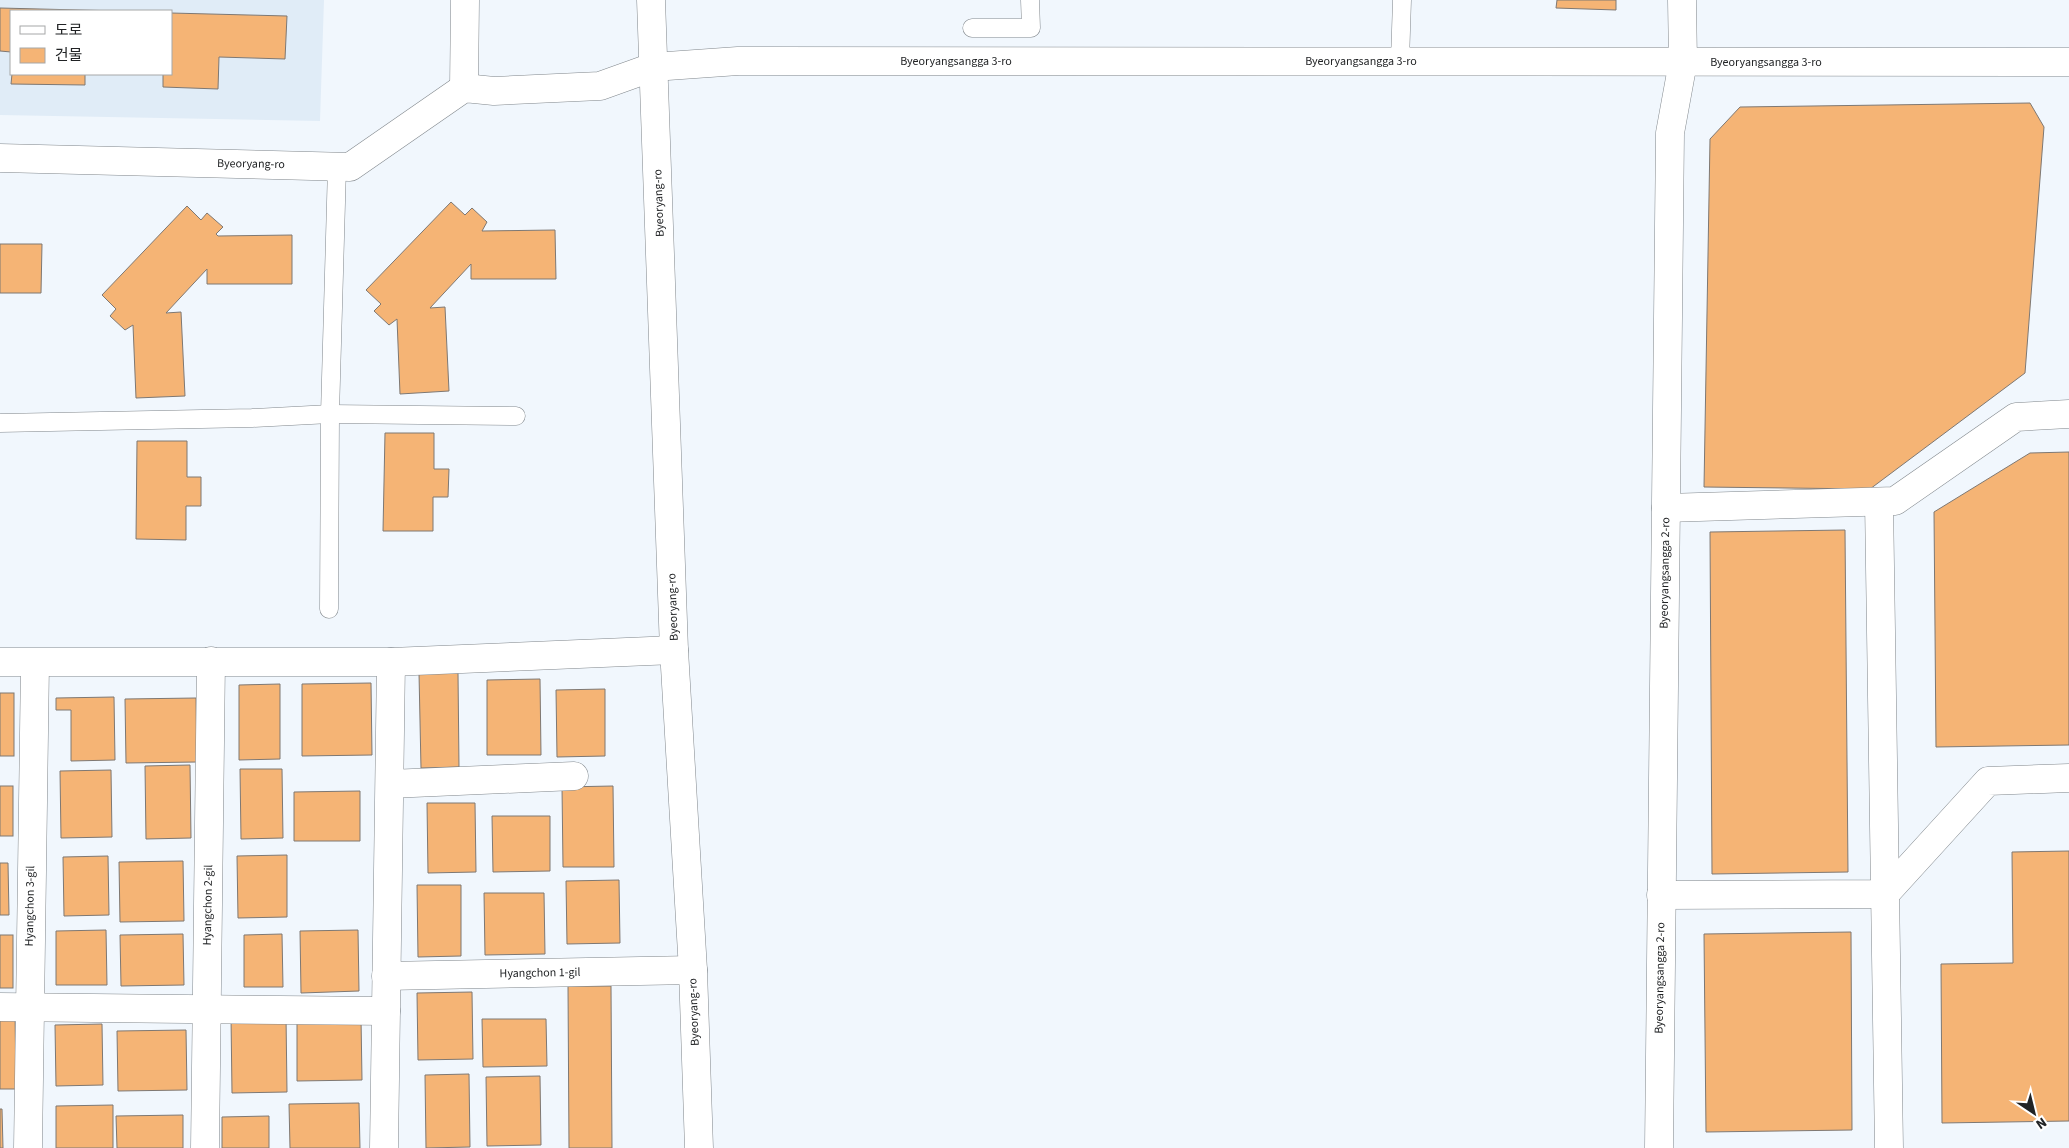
<svg xmlns="http://www.w3.org/2000/svg" width="2069" height="1148" font-family="'Source Sans 3','Noto Sans KR',sans-serif">
	<rect width="100%" height="100%" fill="#f1f7fd"/>
	<!-- built -->
	<path fill="#e0ecf7" fill-rule="evenodd" d="M0,0H324L320,121L0,115ZM11,11H171V74H11Z"/>
	<!-- building -->
	<g fill="#f5b475" stroke="#7e7873">
		<path d="M1557,0H1616V10L1556,8Z"/>
		<path d="M0,8L119,11H11V52L0,51Z"/>
		<path d="M171,13L287,16L285,59L219,57L218,89L163,87V74H171Z"/>
		<path d="M12,74H85V85L11,84Z"/>
		<path d="M2030,103L2044,127L2025,373L1870,489L1704,487L1710,139L1740,107Z"/>
		<path d="M451,202L465,215L472,208L487,222L482,231L555,230L556,279H471V264L430,308L445,307L449,391L400,394L397,319L389,325L374,311L381,304L366,290Z"/>
		<path d="M187,206L201,220L207,213L223,227L216,234L218,236L292,235V284H207V269L166,313L181,312L185,396L136,398L133,325L125,330L110,316L116,309L102,295Z"/>
		<path d="M0,244H42L41,293H0Z"/>
		<path d="M385,433H434V469H449L448,497H433V531H383Z"/>
		<path d="M137,441H187V477H201V506H186V540L136,539Z"/>
		<path d="M2069,452V745L1936,747L1934,512L2030,453Z"/>
		<path d="M1845,530L1848,872L1712,874L1710,532Z"/>
		<path d="M419,673H458L459,767L421,768Z"/>
		<path d="M540,679L541,755H487V680Z"/>
		<path d="M371,683L372,755L302,756V684Z"/>
		<path d="M280,684V759L239,760V685Z"/>
		<path d="M605,689V756L557,757L556,690Z"/>
		<rect x="0" y="693" width="14" height="63"/>
		<path d="M114,697L115,760L71,761V710H56V698Z"/>
		<path d="M196,698L197,762L126,763L125,699Z"/>
		<path d="M190,765L191,838L146,839L145,766Z"/>
		<path d="M240,769H282L283,838L241,839Z"/>
		<path d="M111,770L112,837L61,838L60,771Z"/>
		<rect x="0" y="786" width="13" height="50"/>
		<path d="M613,786L614,867H563L562,787Z"/>
		<path d="M360,791V841H294V792Z"/>
		<path d="M427,803H475L476,872L428,873Z"/>
		<path d="M492,816H550V871L493,872Z"/>
		<path d="M2069,851V1121L1942,1123L1941,964L2013,963L2012,852Z"/>
		<path d="M287,855V917L238,918L237,856Z"/>
		<path d="M108,856L109,915L64,916L63,857Z"/>
		<path d="M183,861L184,921L120,922L119,862Z"/>
		<path d="M0,863H8L9,915H0Z"/>
		<path d="M619,880L620,943L567,944L566,881Z"/>
		<path d="M417,885H461V956L418,957Z"/>
		<path d="M484,893H544L545,954L485,955Z"/>
		<path d="M106,930L107,985H56V931Z"/>
		<path d="M358,930L359,991L301,993L300,931Z"/>
		<path d="M1851,932L1852,1130L1706,1132L1704,934Z"/>
		<path d="M183,934L184,985L121,986L120,935Z"/>
		<path d="M282,934L283,987H244V935Z"/>
		<rect x="0" y="935" width="13" height="53"/>
		<path d="M568,986H611L612,1148H569Z"/>
		<path d="M472,992L473,1059L418,1060L417,993Z"/>
		<path d="M0,1012H15L16,1089H0Z"/>
		<path d="M286,1016L287,1092L232,1093L231,1017Z"/>
		<path d="M361,1018L362,1080L297,1081V1019Z"/>
		<path d="M482,1019H546L547,1066L483,1067Z"/>
		<path d="M102,1024L103,1085L56,1086L55,1025Z"/>
		<path d="M186,1030L187,1090L118,1091L117,1031Z"/>
		<path d="M469,1074L470,1147L426,1148L425,1075Z"/>
		<path d="M540,1076L541,1145L487,1146L486,1077Z"/>
		<path d="M359,1103L360,1148H290L289,1104Z"/>
		<path d="M113,1105V1148H56V1106Z"/>
		<path d="M0,1109H2L3,1148H0Z"/>
		<path d="M183,1115V1148H117L116,1116Z"/>
		<path d="M269,1116V1148H222V1117Z"/>
	</g>
	<g fill="none" stroke-linecap="round" stroke-linejoin="round">
		<defs>
			<g id="lane">
				<path d="M972,28H1031L1030,0"/>
				<path d="M1400,61L1402,0"/>
				<path d="M0,423L252,418L330,414L516,416"/>
				<path d="M329,609L330,414L337,167"/>
			</g>
			<g id="street">
				<path d="M464,88L465,0"/>
				<path d="M0,158L350,167L464,88L494,91L600,86L653,67L738,61L2069,62"/>
				<path d="M1879,502L1889,1148"/>
				<path d="M1666,508L1895,501L2016,417L2069,414"/>
				<path d="M0,662H391L674,650"/>
				<path d="M390,784L574,776"/>
				<path d="M1661,895L1885,894L1988,781L2069,778"/>
				<path d="M386,976L693,970"/>
				<path d="M0,1007L386,1011"/>
				<path d="M28,1148L35,664"/>
				<path d="M205,1148L211,661"/>
				<path d="M384,1148L391,662"/>
				<path d="M1659,1148L1670,133L1683,62L1682,0"/>
			</g>
			<path id="secondary" d="M651,0L674,650L693,970L699,1148"/>
		</defs>
		<!-- lane casing -->
		<use href="#lane" stroke="#81878c" stroke-width="19"/>
		<!-- street casing -->
		<use href="#street" stroke="#81878c" stroke-width="29"/>
		<!-- secondary casing -->
		<use href="#secondary" stroke="#81878c" stroke-width="29"/>
		<!-- lane -->
		<use href="#lane" stroke="#fff" stroke-width="18"/>
		<!-- street -->
		<use href="#street" stroke="#fff" stroke-width="28"/>
		<!-- secondary -->
		<use href="#secondary" stroke="#fff" stroke-width="28"/>
	</g>
	<g text-anchor="middle" dominant-baseline="central" stroke-width="4.5" stroke-linejoin="round" paint-order="stroke">
		<!-- street labels -->
		<g font-size="12" fill="#212325" stroke="#fff">
			<text x="956" y="61">Byeoryangsangga 3-ro</text>
			<text x="1361" y="61">Byeoryangsangga 3-ro</text>
			<text x="1766" y="62">Byeoryangsangga 3-ro</text>
			<text transform="translate(251 164) rotate(1)">Byeoryang-ro</text>
			<text transform="translate(659 203) rotate(-92)">Byeoryang-ro</text>
			<text transform="translate(1665 573) rotate(-89)">Byeoryangsangga 2-ro</text>
			<text transform="translate(673 607) rotate(-92)">Byeoryang-ro</text>
			<text transform="translate(208 905) rotate(-89)">Hyangchon 2-gil</text>
			<text transform="translate(30 906) rotate(-89)">Hyangchon 3-gil</text>
			<text transform="translate(540 973) rotate(-1)">Hyangchon 1-gil</text>
			<text transform="translate(1660 978) rotate(-89)">Byeoryangsangga 2-ro</text>
			<text transform="translate(694 1012) rotate(-92)">Byeoryang-ro</text>
		</g>
	</g>
	<!-- legend -->
	<rect x="10" y="10" width="162" height="65" fill="#ffffff" stroke="#a6a7a8"/>
	<rect x="20" y="26" width="25" height="8" fill="#ffffff" stroke="#a6a7a8"/>
	<text x="55" y="35" font-size="15" fill="#212325">도로</text>
	<rect x="20" y="48" width="25" height="15" fill="#f5b475" stroke="#a6a7a8"/>
	<text x="55" y="60" font-size="15" fill="#212325">건물</text>
	<!-- north arrow -->
	<g transform="translate(2034 1113) rotate(145)" stroke="#ffffff" stroke-width="4" paint-order="stroke">
	<path d="M0-4L9 19L0 12L-9 19Z" fill="#212325"/>
	<text y="-8" font-size="14" font-weight="bold" text-anchor="middle" fill="#212325">N</text>
	</g>
</svg>
